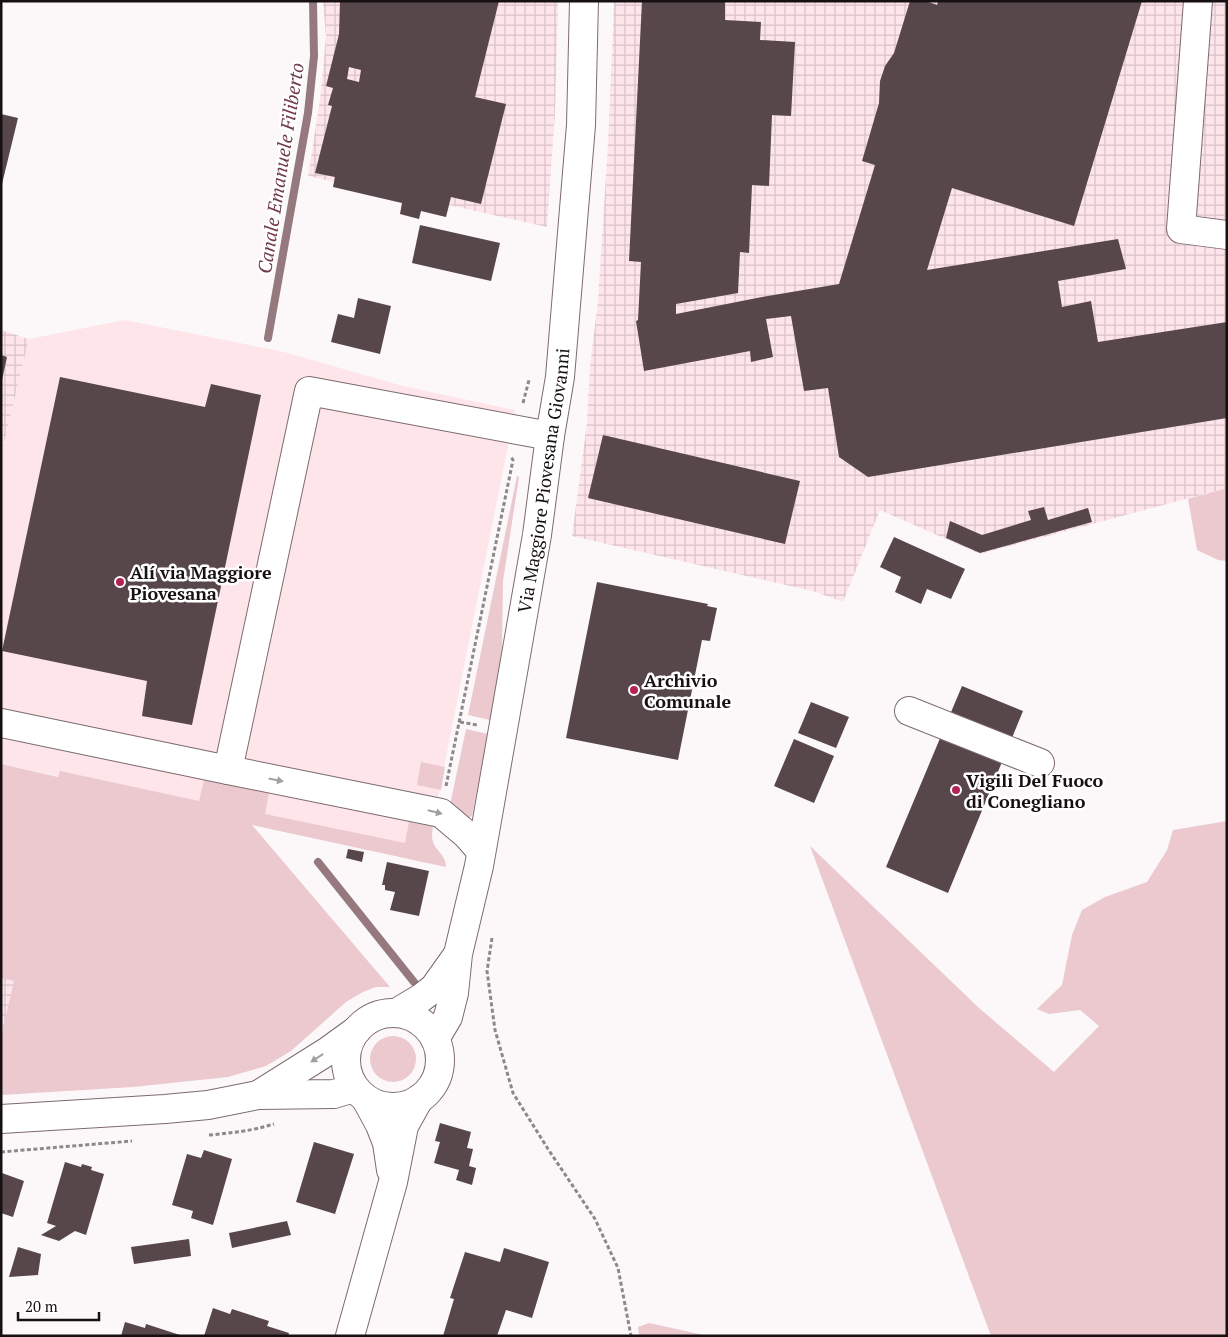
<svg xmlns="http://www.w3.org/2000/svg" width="1228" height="1337" font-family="'PT Serif',serif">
	<defs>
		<pattern id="industrial-grid" width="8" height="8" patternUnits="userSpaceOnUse" patternTransform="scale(1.25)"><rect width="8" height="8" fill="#fde5ea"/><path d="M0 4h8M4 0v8" fill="none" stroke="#d8c3c8"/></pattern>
	</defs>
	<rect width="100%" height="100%" fill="#fcf8f9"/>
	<!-- built -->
	<path fill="#fde5ea" d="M125,320L284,352L403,386L515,410L425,863L243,816L1,764V455L29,339Z"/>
	<!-- industrial -->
	<g fill="url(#industrial-grid)">
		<path d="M323,1H558L555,113L547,227L449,205L446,217L421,211L419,219L400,214L402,203L333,187L334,182L308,176L320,100L326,37Z"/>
		<path d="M614,1H1227V488L980,554L880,510L843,602L816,592L572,536L587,423L590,366L598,301L608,144Z"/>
		<path d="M1,330L29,339L1,455Z"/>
		<path d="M1,978L15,981L1,1037Z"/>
	</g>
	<!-- green -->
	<g fill="#ebc9cf">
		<path d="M517,476L519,477L503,581L502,646L499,675L490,720L468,715Z"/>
		<path d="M1227,488V561L1218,560L1197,550L1188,499Z"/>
		<path d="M466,729L488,734L472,816L467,818L450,805Z"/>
		<path d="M421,762L445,767L441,790L417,785Z"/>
		<path d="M1,764L58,777L60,771L199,801L204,780L269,793L265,814L405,843L409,822L433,827C428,852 445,848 446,867L252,825L390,987H376L363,992L346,1002L291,1051L266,1066L228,1077L133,1087L1,1095V1037L14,981L1,978Z"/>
		<path d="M1227,821V1336H991L810,846L979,1008L1054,1072L1099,1026L1080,1010L1049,1014L1037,1009L1062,985L1072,935L1082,910L1105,897L1147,882L1167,850L1173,830Z"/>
		<circle cx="393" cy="1059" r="23"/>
		<path d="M649,1323L708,1336H639L638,1327Z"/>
	</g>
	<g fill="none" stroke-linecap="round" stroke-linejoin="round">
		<!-- stream -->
		<g stroke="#96797e" stroke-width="8">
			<path d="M268,338L308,113L314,56L313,1"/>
			<path d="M318,862L414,982"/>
		</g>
	</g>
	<!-- building -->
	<g fill="#57474a" fill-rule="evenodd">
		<path d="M340,1H499L475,97L506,104L481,204L451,197L446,217L421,211L419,219L400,214L402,203L333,187L335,177L315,173L332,106L328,105L333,88L326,86L339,34ZM349,67L361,70L359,82L347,79Z"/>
		<path d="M642,1H725V20L761,22L760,40L795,42L791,116L772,115L769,186L752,185L749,253L740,252L738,293L676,304V314L762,297L839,284L875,165L862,161L879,103L880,81L885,66L894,53L910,1H926L937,5L938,1H1142L1074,226L952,188L927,270L1118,239L1126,269L1058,281L1062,307L1091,301L1098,342L1227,322V418L868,477L839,457L828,388L804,391L791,316L766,319L773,357L751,362L750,351L644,371L636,321L638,320L641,262L629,261Z"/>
		<path d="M1,114L18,118L2,184H1Z"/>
		<path d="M420,225L500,243L491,281L412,263Z"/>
		<path d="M358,298L391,306L380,354L331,342L338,314L354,318Z"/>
		<path d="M1,355L7,357L2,380H1Z"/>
		<path d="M60,377L205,407L211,384L261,395L192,725L142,716L147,681L2,651Z"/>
		<path d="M603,435L800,481L785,544L588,498Z"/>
		<path d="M1044,507L1048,520L1088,508L1092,522L980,553L946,538L950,521L982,535L1031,520L1028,511Z"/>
		<path d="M894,537L965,569L951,599L927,589L921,604L895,592L901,577L880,567Z"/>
		<path d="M597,582L708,604L707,606L717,608L710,641L702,640L678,760L566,738Z"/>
		<path d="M962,686L1023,711L948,893L886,867Z"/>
		<path d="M811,702L849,717L836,748L798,733Z"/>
		<path d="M794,739L834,756L814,803L774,786Z"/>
		<path d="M348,849L364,852L362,862L346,858Z"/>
		<path d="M387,862L429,871L419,916L390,910L395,892L385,890V885H382Z"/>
		<path d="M440,1123L471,1132L467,1148L473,1149L469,1166L476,1168L472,1185L456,1180L459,1170L434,1163L440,1142L435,1141Z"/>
		<path d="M314,1142L354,1154L335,1214L296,1202Z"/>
		<path d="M204,1150L232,1159L213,1225L191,1218L193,1211L172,1205L187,1154L201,1158Z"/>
		<path d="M65,1162L81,1167L82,1164L92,1167L91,1170L104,1174L86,1235L75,1231L59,1241L41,1235L56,1226L47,1223Z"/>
		<path d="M2,1173L24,1181L13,1217L1,1213Z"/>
		<path d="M287,1221L291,1235L232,1248L229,1233Z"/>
		<path d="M189,1239L191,1256L134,1264L131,1247Z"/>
		<path d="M18,1247L41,1254L38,1275L9,1277Z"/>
		<path d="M504,1248L549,1262L532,1318L506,1310L497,1336H443L454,1299L450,1298L465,1252L500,1262Z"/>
		<path d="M213,1308L230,1314L232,1309L269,1321L267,1326L289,1333L288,1336H204Z"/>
		<path d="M125,1322L145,1328L146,1324L183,1336H121Z"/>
	</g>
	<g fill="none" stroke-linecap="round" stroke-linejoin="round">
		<defs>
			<g id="minor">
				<path d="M1198,1L1181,229L1227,235"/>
				<path d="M909,711L1040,763"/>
				<path d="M1,723L228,770L309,391L550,436"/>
				<path d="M228,770L441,813L467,835L481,851"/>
				<circle cx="393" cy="1060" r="47"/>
				<path d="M396,1013L421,998L434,988L456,957"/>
				<path id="s1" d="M435,1039L448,1017L454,993L458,954L479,866L537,535L550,436L560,377L581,125L584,1"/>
				<path d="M258,1095L328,1051L357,1030"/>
				<path d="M366,1099L380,1125L387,1143L391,1170"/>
				<path d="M1,1119L165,1109L208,1105L258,1095L334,1094L354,1088"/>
				<path d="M350,1336L393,1182L404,1126L419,1099"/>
			</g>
		</defs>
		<!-- minor casing -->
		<use href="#minor" stroke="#7c6b6e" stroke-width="30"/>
		<!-- path -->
		<g stroke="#8d8889" stroke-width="3" stroke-dasharray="4 2.5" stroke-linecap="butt">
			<path d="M523,403L529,380"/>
			<path d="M460,722L477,725"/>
			<path d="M446,786L513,460L511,457"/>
			<path d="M492,938L487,971L495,1030L513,1093L548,1149L595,1219L618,1268L631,1336"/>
			<path d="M209,1135C231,1133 252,1131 274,1124"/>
			<path d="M1,1152L132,1141"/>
		</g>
		<!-- minor -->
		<use href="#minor" stroke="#fff" stroke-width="28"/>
	</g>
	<!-- one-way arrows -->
	<defs><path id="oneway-solid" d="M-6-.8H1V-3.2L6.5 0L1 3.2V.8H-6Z" transform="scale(1.25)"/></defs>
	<g fill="#a29fa0">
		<use href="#oneway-solid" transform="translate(276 780) rotate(11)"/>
		<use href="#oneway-solid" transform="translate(435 812) rotate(14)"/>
		<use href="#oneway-solid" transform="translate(317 1058) rotate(147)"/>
	</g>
	<!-- markers -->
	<g fill="#b12256" stroke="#fff" stroke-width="2">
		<circle cx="120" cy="582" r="5"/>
		<circle cx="634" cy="690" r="5"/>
		<circle cx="956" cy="790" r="5"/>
	</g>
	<g text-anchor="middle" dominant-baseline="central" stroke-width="5" stroke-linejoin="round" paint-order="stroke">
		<!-- street labels -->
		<g font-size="18" fill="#171012" stroke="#fff">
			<text stroke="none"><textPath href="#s1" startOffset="571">Via Maggiore Piovesana Giovanni</textPath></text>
		</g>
		<!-- poi labels -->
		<g font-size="18" font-weight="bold" fill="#171012" stroke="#fff" text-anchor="start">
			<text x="130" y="572">Alí via Maggiore<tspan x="130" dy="21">Piovesana</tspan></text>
			<text x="644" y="680">Archivio<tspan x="644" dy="21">Comunale</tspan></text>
			<text x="966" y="780">Vigili Del Fuoco<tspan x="966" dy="21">di Conegliano</tspan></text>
		</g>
		<!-- water labels -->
		<g font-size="19" font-style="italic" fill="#703b48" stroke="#fff">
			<text transform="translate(280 168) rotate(-81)">Canale Emanuele Filiberto</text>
		</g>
	</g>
	<!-- border -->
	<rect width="1228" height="1337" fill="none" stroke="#171012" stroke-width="5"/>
	<!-- scale -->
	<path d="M18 1312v8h81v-8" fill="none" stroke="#171012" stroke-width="2.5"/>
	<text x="25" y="1312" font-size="15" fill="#171012" stroke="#ffffff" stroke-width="4" paint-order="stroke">20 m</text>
</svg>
